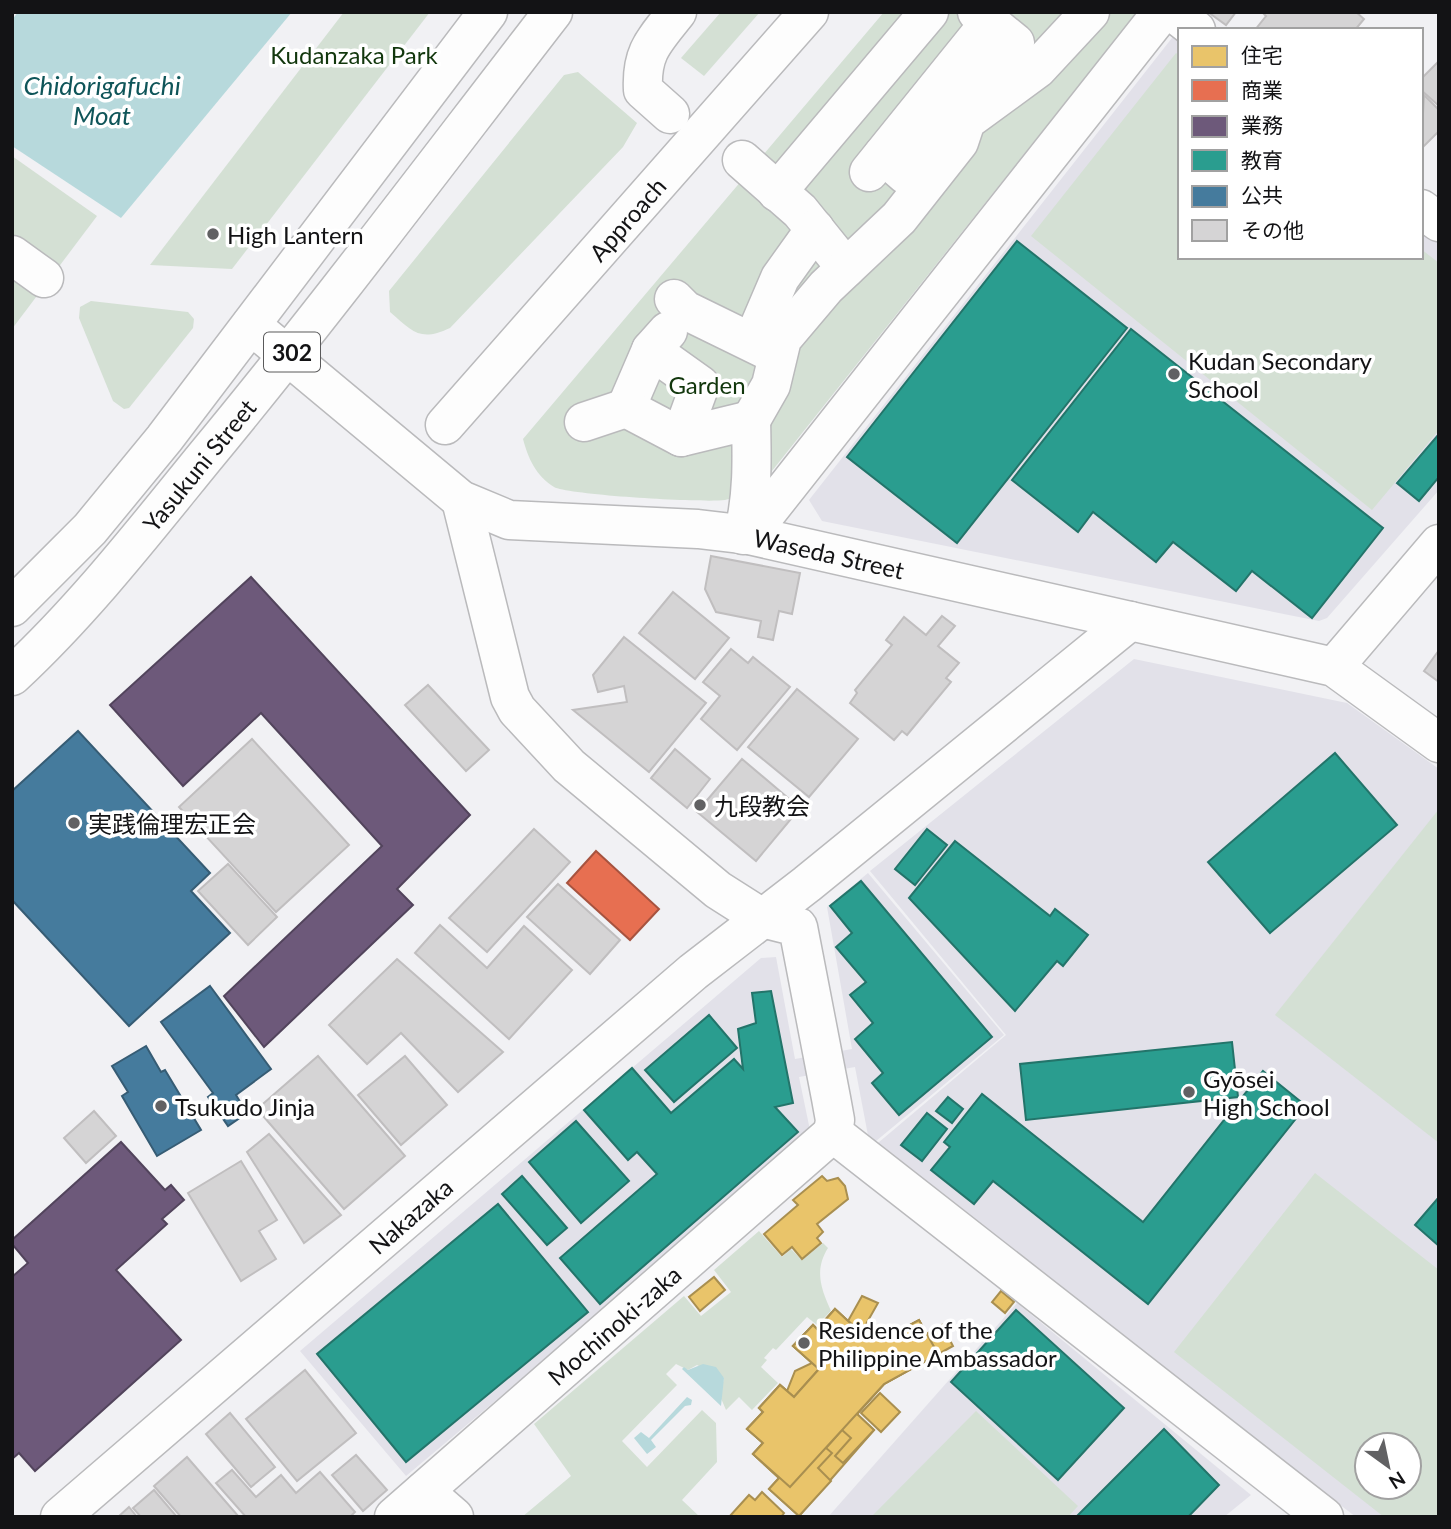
<svg xmlns="http://www.w3.org/2000/svg" width="1451" height="1529" font-family="Lato,'Noto Sans JP',sans-serif">
	<rect width="100%" height="100%" fill="#f1f1f4"/>
	<!-- built -->
	<g fill="#e2e1e9" fill-rule="evenodd">
		<path d="M1179,29L1180,257H1421V225L1439,240V490L1327,618L1319,621L822,521L809,500Z"/>
		<path d="M1134,659L1347,703L1439,769V1517H1356L872,1148L1006,1035L870,871ZM1367,1445H1409V1487H1367Z"/>
		<path d="M868,873L1004,1035L870,1146L855,1067L799,1077L811,1135L406,1476L300,1351L761,958L776,957L795,1059L852,1049L827,907Z"/>
		<path d="M1017,1303L1251,1495L1224,1517H828Z"/>
	</g>
	<!-- green -->
	<g fill="#d4e0d4" fill-rule="evenodd">
		<path d="M344,12H430L232,269L150,265Z"/>
		<path d="M721,12H760L704,76L681,58Z"/>
		<path d="M884,12H1137L764,481C752,487 738,498 725,500C704,503 569,495 554,487C536,476 528,458 523,439Z"/>
		<path d="M1176,53L1180,56V257H1421V249L1439,263V430L1372,510L1031,236Z"/>
		<path d="M578,72L637,123L623,147L450,328C420,342 413,332 390,312L389,291L564,75Z"/>
		<path d="M12,156L97,216L12,329Z"/>
		<path d="M91,301L188,312L194,319L193,328L129,408L124,409L113,401L79,318L80,307Z"/>
		<path d="M1439,809V1143L1275,1015Z"/>
		<path d="M1315,1173L1439,1270V1517H1384L1174,1352ZM1367,1445H1409V1487H1367Z"/>
		<path d="M759,1231L782,1257L791,1249L802,1260L823,1243L828,1248C814,1270 821,1289 831,1311L817,1325L807,1317L776,1350L773,1348L764,1358L767,1360L761,1367L778,1383L752,1410L739,1397L726,1410L720,1396L724,1378L697,1365L688,1370L676,1364L666,1374L677,1385L622,1441L647,1467L702,1410L716,1423L717,1462L682,1500L700,1517H522L571,1476L534,1424L684,1296L701,1316L731,1292L714,1270Z"/>
		<path d="M976,1411L1078,1506L1068,1517H871Z"/>
	</g>
	<!-- water -->
	<g fill="#b7d9dc">
		<path d="M18,12H292L121,218L12,146V20Z"/>
		<path d="M703,1364L716,1367L724,1378L721,1406L682,1369L684,1367L688,1370Z"/>
		<path d="M687,1397L692,1400L691,1405L685,1406L651,1440L656,1447L647,1454L634,1438L641,1432L649,1438Z"/>
	</g>
	<!-- homes -->
	<g fill="#e9c46a" stroke="#a98f50" stroke-width="2">
		<path d="M822,1176L827,1181L838,1178L845,1186L848,1199L817,1224L823,1232L817,1238L821,1243L802,1259L792,1247L782,1255L764,1234L798,1205L793,1200Z"/>
		<path d="M714,1277L725,1290L700,1311L689,1297Z"/>
		<path d="M1001,1291L1014,1302L1005,1313L992,1302Z"/>
		<path d="M862,1296L878,1303L861,1333L848,1321Z"/>
		<path d="M835,1309L861,1333L865,1329L875,1328L884,1339L919,1320L926,1334L942,1325L953,1346L884,1384L857,1414L874,1430L799,1516L769,1489L779,1478L753,1454L763,1443L747,1429L763,1412L759,1408L780,1385L787,1391L795,1371L812,1363L793,1346L813,1325L817,1329Z"/>
		<path d="M835,1309L861,1333L865,1329L875,1328L884,1339L919,1320L938,1354L884,1384L857,1414L874,1430L843,1463L835,1456L851,1438L842,1430L826,1448L832,1453L818,1468L831,1481L799,1516L769,1489L779,1478L753,1454L763,1443L747,1429L763,1412L759,1408L780,1385L794,1397L819,1369L793,1346L813,1325L817,1329Z"/>
		<path d="M835,1309L861,1333L865,1329L875,1328L884,1339L919,1320L938,1354L884,1384L790,1487L753,1454L763,1443L747,1429L763,1412L759,1408L780,1385L794,1397L819,1369L793,1346L813,1325L817,1329Z"/>
		<path d="M880,1393L900,1412L881,1432L861,1413Z"/>
		<path d="M762,1492L784,1513L781,1517H729L749,1495L755,1500Z"/>
	</g>
	<!-- shops -->
	<path fill="#e76f51" stroke="#a7533f" stroke-width="2" d="M596,851L659,909L630,940L567,883Z"/>
	<!-- offices -->
	<g fill="#6d597a" stroke="#52445c" stroke-width="2">
		<path d="M251,577L470,815L397,889L413,905L264,1047L224,996L382,846L261,713L183,786L110,705Z"/>
		<path d="M121,1142L165,1190L171,1185L184,1200L162,1219L167,1224L116,1270L181,1340L35,1471L19,1453L12,1459V1277L28,1263L12,1244V1240Z"/>
	</g>
	<!-- schools -->
	<g fill="#2a9d8f" stroke="#23746a" stroke-width="2">
		<path d="M1017,241L1127,328L957,543L847,457Z"/>
		<path d="M1131,329L1383,528L1312,618L1252,571L1236,591L1173,542L1156,562L1093,512L1078,532L1012,480Z"/>
		<path d="M1439,434V477L1419,501L1397,483Z"/>
		<path d="M1335,753L1397,825L1270,933L1208,862Z"/>
		<path d="M927,829L947,845L915,885L895,869Z"/>
		<path d="M955,841L1050,916L1055,909L1088,935L1063,966L1057,961L1015,1011L909,898Z"/>
		<path d="M861,881L992,1037L899,1115L872,1083L883,1073L855,1039L873,1023L850,995L866,982L836,947L852,933L830,906Z"/>
		<path d="M771,991L793,1103L775,1107L798,1132L600,1304L560,1258L657,1174L637,1152L628,1160L584,1110L632,1068L671,1113L734,1059L743,1069L738,1029L756,1023L752,993Z"/>
		<path d="M709,1015L737,1048L674,1102L645,1070Z"/>
		<path d="M1232,1042L1238,1097L1026,1120L1020,1064Z"/>
		<path d="M1263,1071L1306,1106L1148,1304L993,1181L974,1204L931,1170L950,1147L944,1142L982,1094L1143,1222Z"/>
		<path d="M948,1097L963,1109L952,1123L936,1111Z"/>
		<path d="M927,1113L947,1129L922,1161L901,1145Z"/>
		<path d="M576,1121L629,1181L581,1223L529,1162Z"/>
		<path d="M522,1176L567,1228L547,1245L502,1194Z"/>
		<path d="M1439,1197V1246L1415,1225Z"/>
		<path d="M498,1204L588,1312L406,1462L317,1354Z"/>
		<path d="M1016,1310L1124,1408L1058,1480L951,1382Z"/>
		<path d="M1164,1429L1219,1485L1188,1517H1076Z"/>
	</g>
	<!-- public -->
	<g fill="#457b9d" stroke="#365c74" stroke-width="2">
		<path d="M78,731L210,873L191,891L230,933L129,1026L12,900V791Z"/>
		<path d="M210,986L271,1069L236,1095L247,1113L228,1126L208,1097L213,1093L161,1022Z"/>
		<path d="M146,1046L161,1072L165,1070L201,1130L157,1156L122,1096L128,1092L112,1066Z"/>
	</g>
	<!-- building -->
	<g fill="#d5d4d5" stroke="#c0bebf" stroke-width="2">
		<path d="M1208,12H1236L1226,25Z"/>
		<path d="M1262,12H1356L1364,19L1355,30H1255L1266,16Z"/>
		<path d="M1439,61V106L1421,90V79Z"/>
		<path d="M1424,95L1439,110V131L1421,149Z"/>
		<path d="M711,556L800,573L792,614L779,611L773,640L758,637L761,621L716,612L705,589Z"/>
		<path d="M673,592L729,638L695,679L639,633Z"/>
		<path d="M942,616L955,626L938,646L959,663L946,678L951,682L907,735L902,731L894,740L850,703L857,693L855,690L892,645L886,640L904,617L926,635Z"/>
		<path d="M624,637L706,703L649,772L573,710L627,702L624,686L598,692L593,675Z"/>
		<path d="M731,649L748,663L753,657L790,687L737,750L701,719L720,696L703,682Z"/>
		<path d="M1439,650V682L1424,671Z"/>
		<path d="M428,685L489,750L466,771L405,705Z"/>
		<path d="M797,689L858,739L809,797L748,747Z"/>
		<path d="M252,739L349,845L276,912L179,807Z"/>
		<path d="M675,749L710,779L687,808L651,778Z"/>
		<path d="M742,759L800,808L756,861L697,812Z"/>
		<path d="M534,829L570,862L487,952L449,918Z"/>
		<path d="M228,864L277,917L248,945L198,891Z"/>
		<path d="M558,884L620,940L590,974L527,917Z"/>
		<path d="M440,925L487,968L524,926L572,970L509,1039L415,953Z"/>
		<path d="M397,959L503,1052L458,1092L401,1033L367,1064L329,1025Z"/>
		<path d="M318,1056L405,1156L344,1209L257,1109Z"/>
		<path d="M405,1056L447,1105L401,1145L358,1095Z"/>
		<path d="M94,1111L116,1136L86,1163L64,1138Z"/>
		<path d="M269,1134L341,1215L304,1243L247,1152Z"/>
		<path d="M241,1161L277,1220L259,1231L276,1259L241,1281L188,1193Z"/>
		<path d="M305,1370L356,1433L297,1481L246,1419Z"/>
		<path d="M230,1413L275,1467L251,1487L206,1434Z"/>
		<path d="M356,1455L387,1490L363,1511L332,1475Z"/>
		<path d="M187,1457L239,1517H181L154,1486Z"/>
		<path d="M232,1470L256,1497L281,1475L296,1493L320,1472L355,1512L350,1517H246L216,1483Z"/>
		<path d="M154,1490L177,1517H141L133,1508Z"/>
		<path d="M129,1507L137,1517H118Z"/>
	</g>
	<g fill="none" stroke-linecap="round" stroke-linejoin="round">
		<defs>
			<g id="minor">
				<path d="M1173,12L1196,30"/>
				<path d="M670,114L643,90C641,52 654,41 677,12"/>
				<path d="M883,155L906,175L1015,43L977,12"/>
				<path d="M742,160L800,211L846,268"/>
				<path d="M869,172L990,22"/>
				<path d="M777,192L929,12"/>
				<path d="M1421,209L1439,222"/>
				<path d="M12,255L44,278"/>
				<path d="M674,299L685,310L773,353"/>
				<path id="s1" d="M251,325L461,500L509,520L698,529L749,535L1334,667L1439,743"/>
				<path d="M753,341L780,278L815,229"/>
				<path d="M651,350L700,385L681,437"/>
				<path d="M626,408L651,350L668,331"/>
				<path d="M751,420L771,385L782,339L826,287L899,218L959,142L966,121L1037,69L1090,12"/>
				<path d="M584,422L626,408L681,437L751,420C752,459 753,497 743,535"/>
				<path id="s2" d="M445,425L809,12"/>
				<path d="M461,500L510,697L517,710L569,766L718,890L762,918L798,927L831,1098L835,1120L833,1133L1324,1517"/>
				<path d="M749,535L1162,12"/>
				<path d="M1334,667L1439,544"/>
				<path d="M424,1491L454,1517"/>
				<path id="s3" d="M60,1517L693,972L807,884L1130,621"/>
				<path id="s4" d="M394,1517L833,1133"/>
			</g>
			<g id="major">
				<path d="M12,607L90,529L164,439L488,12"/>
				<path id="s5" d="M12,676C83,610 143,533 204,458C324,313 437,162 553,12"/>
			</g>
		</defs>
		<!-- minor casing -->
		<use href="#minor" stroke="#bababc" stroke-width="41"/>
		<!-- major casing -->
		<use href="#major" stroke="#bababc" stroke-width="41"/>
		<!-- minor -->
		<use href="#minor" stroke="#fdfdfd" stroke-width="38"/>
		<!-- major -->
		<use href="#major" stroke="#fdfdfd" stroke-width="38"/>
	</g>
	<!-- markers -->
	<g fill="#616163" stroke="#fff" stroke-width="2.5">
		<circle cx="213" cy="234" r="7"/>
		<circle cx="1174" cy="374" r="7"/>
		<circle cx="700" cy="805" r="7"/>
		<circle cx="74" cy="823" r="7"/>
		<circle cx="1189" cy="1092" r="7"/>
		<circle cx="161" cy="1106" r="7"/>
		<circle cx="804" cy="1343" r="7"/>
	</g>
	<g text-anchor="middle" dominant-baseline="central" stroke-width="7" stroke-linejoin="round" paint-order="stroke">
		<!-- shield labels -->
		<rect fill="#fff" stroke="#5a5a5b" stroke-width="2" x="264" y="332.5" width="56" height="39" rx="5"/>
		<g font-size="23" font-weight="bold" fill="#131315">
			<text x="292" y="352">302</text>
		</g>
		<!-- park labels -->
		<g font-size="24" fill="#12370d" stroke="#fff">
			<text x="354" y="54">Kudanzaka Park</text>
			<text x="707" y="384">Garden</text>
		</g>
		<!-- street labels -->
		<g font-size="24" fill="#131315" stroke="#fff">
			<text stroke="none"><textPath href="#s2" startOffset="275">Approach</textPath></text>
			<text stroke="none"><textPath href="#s5" startOffset="282">Yasukuni Street</textPath></text>
			<text stroke="none"><textPath href="#s1" startOffset="648">Waseda Street</textPath></text>
			<text stroke="none"><textPath href="#s3" startOffset="462">Nakazaka</textPath></text>
			<text stroke="none"><textPath href="#s4" startOffset="292">Mochinoki-zaka</textPath></text>
		</g>
		<!-- poi labels -->
		<g font-size="24" fill="#131315" stroke="#fff" text-anchor="start">
			<text x="227" y="234">High Lantern</text>
			<text x="1188" y="360">Kudan Secondary<tspan x="1188" dy="28">School</tspan></text>
			<text x="714" y="805">九段教会</text>
			<text x="88" y="823">実践倫理宏正会</text>
			<text x="1203" y="1078">Gyōsei<tspan x="1203" dy="28">High School</tspan></text>
			<text x="175" y="1106">Tsukudo Jinja</text>
			<text x="818" y="1329">Residence of the<tspan x="818" dy="28">Philippine Ambassador</tspan></text>
		</g>
		<!-- water labels -->
		<g font-size="26" font-style="italic" fill="#0f5559" stroke="#fff">
			<text x="102" y="85">Chidorigafuchi<tspan x="102" dy="30">Moat</tspan></text>
		</g>
	</g>
	<!-- border -->
	<rect width="1451" height="1529" fill="none" stroke="#131315" stroke-width="28"/>
	<!-- legend -->
	<rect x="1178" y="28" width="245" height="231" fill="#ffffff" stroke="#a1a1a1" stroke-width="2"/>
	<rect x="1192" y="46" width="35" height="21" fill="#e9c46a" stroke="#a1a1a1" stroke-width="2"/>
	<text x="1241" y="63" font-size="21" fill="#131315">住宅</text>
	<rect x="1192" y="80" width="35" height="21" fill="#e76f51" stroke="#a1a1a1" stroke-width="2"/>
	<text x="1241" y="98" font-size="21" fill="#131315">商業</text>
	<rect x="1192" y="116" width="35" height="21" fill="#6d597a" stroke="#a1a1a1" stroke-width="2"/>
	<text x="1241" y="133" font-size="21" fill="#131315">業務</text>
	<rect x="1192" y="150" width="35" height="21" fill="#2a9d8f" stroke="#a1a1a1" stroke-width="2"/>
	<text x="1241" y="168" font-size="21" fill="#131315">教育</text>
	<rect x="1192" y="186" width="35" height="21" fill="#457b9d" stroke="#a1a1a1" stroke-width="2"/>
	<text x="1241" y="203" font-size="21" fill="#131315">公共</text>
	<rect x="1192" y="220" width="35" height="21" fill="#d5d4d5" stroke="#a1a1a1" stroke-width="2"/>
	<text x="1241" y="238" font-size="21" fill="#131315">その他</text>
	<!-- north arrow -->
	<g transform="translate(1388 1466) rotate(147)"><circle r="33" fill="#ffffff" stroke="#a1a1a1" stroke-width="2"/>
	<path d="M0-5L12 26L0 18L-12 26Z" fill="#616163"/>
	<text y="-10" font-size="19" font-weight="bold" text-anchor="middle" fill="#131315">N</text>
	</g>
</svg>
